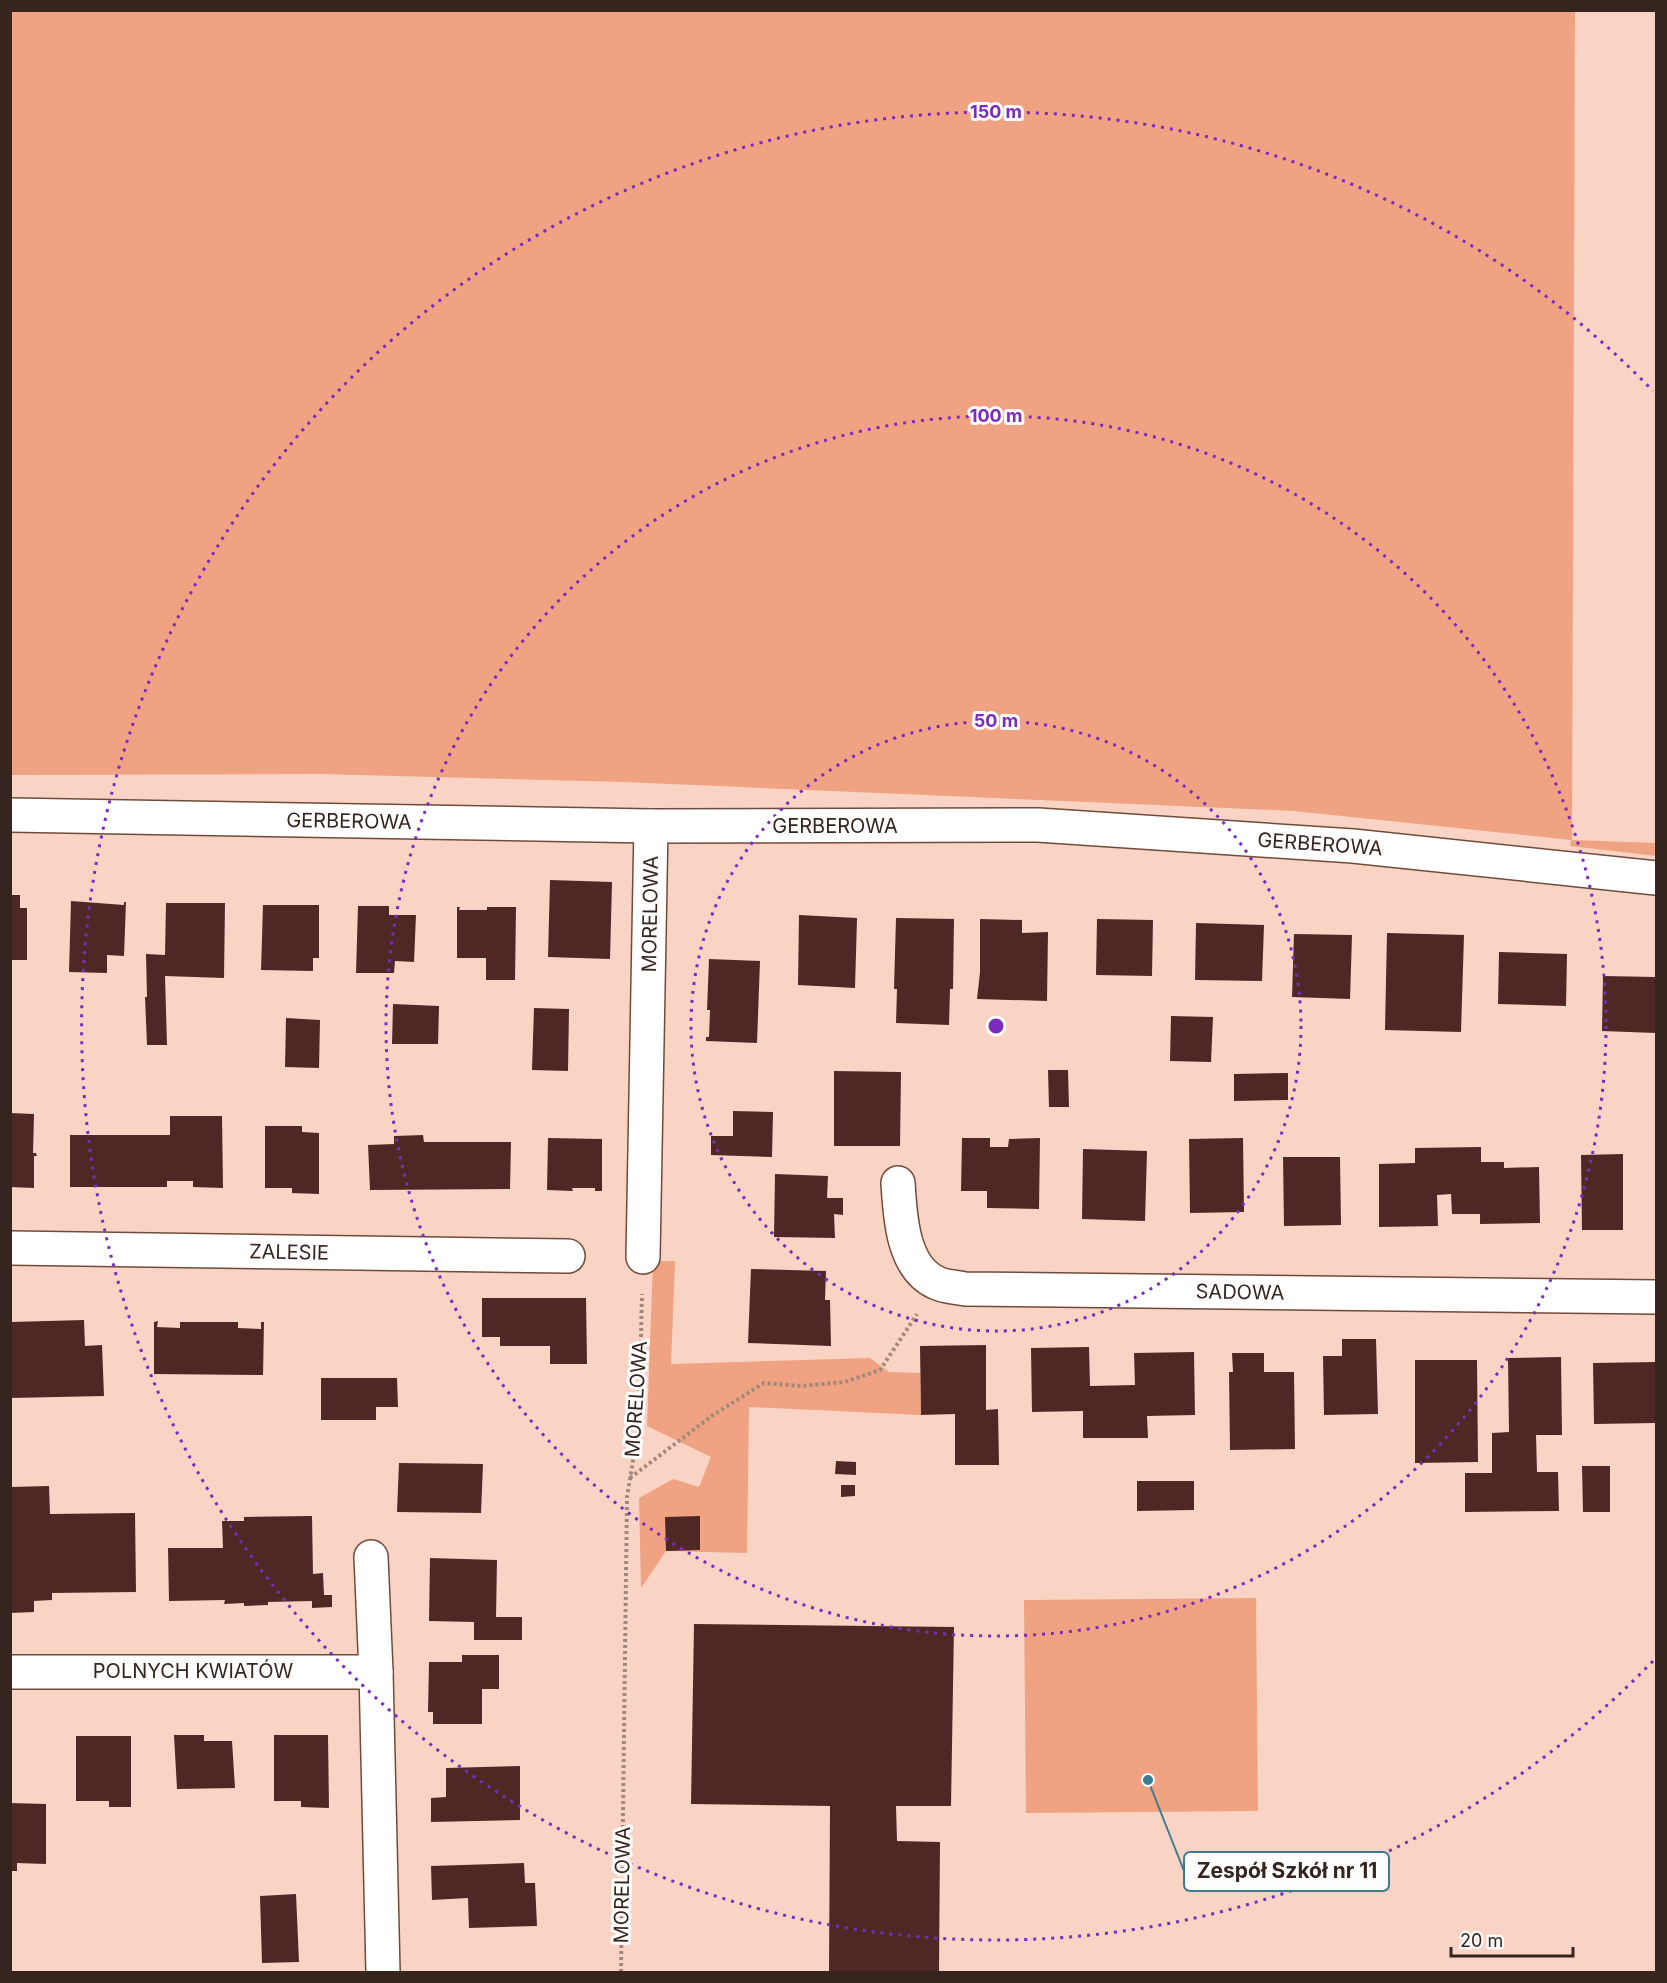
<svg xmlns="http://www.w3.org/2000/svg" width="1667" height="1983" font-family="Inter,sans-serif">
	<rect width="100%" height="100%" fill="#f9d4c4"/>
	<!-- green -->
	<g fill="#efa382">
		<path d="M10,11H1575L1572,840L1656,843V856L1570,846L1571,840L1294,811L624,782L321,774L11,775Z"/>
		<path d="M653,1261H675L671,1364L870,1358L889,1372L920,1373L921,1415L749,1407L747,1553L666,1551L641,1588L639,1498L673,1479L699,1487L711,1457L647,1426Z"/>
		<path d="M1256,1598L1258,1811L1026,1813L1024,1600Z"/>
	</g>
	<!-- building -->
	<g fill="#4f2826">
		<path d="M550,880L612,882L610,959L548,957Z"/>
		<path d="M10,895H20V908H27V960H10Z"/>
		<path d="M71,901L124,905V902H126L124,956L107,955V973L69,972Z"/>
		<path d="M166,903H225L224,978L165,976L167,1045H147L145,997H147L146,954L165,955Z"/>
		<path d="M263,905H319V958H313V971L261,970Z"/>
		<path d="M358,906H389V915H416L414,962L395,961L394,973H356Z"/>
		<path d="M457,907H460L459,910H487V907H516L515,980H486V958H457Z"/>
		<path d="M799,915L857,918L855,988L798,985Z"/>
		<path d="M896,918L954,919L953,989H950L949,1025L896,1023L897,989H894Z"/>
		<path d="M980,919L1022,920V933L1048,932L1047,1001L977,999L980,972Z"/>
		<path d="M1097,919L1153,920L1152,976L1096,975Z"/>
		<path d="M1196,923L1264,925L1262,981L1195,980Z"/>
		<path d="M1387,933L1464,935L1461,1032L1385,1030Z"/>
		<path d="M1294,934L1352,935L1350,999L1292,997Z"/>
		<path d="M1499,952L1567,954L1566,1006L1498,1004Z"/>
		<path d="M709,959L760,961L757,1043L706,1041V1037H709L710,1010H707Z"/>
		<path d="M1603,976L1656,977V1033L1602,1031Z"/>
		<path d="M393,1004L439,1006L438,1044H392Z"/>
		<path d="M534,1008L569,1009L568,1071L532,1070Z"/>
		<path d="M1171,1016L1213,1017L1211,1062L1170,1061Z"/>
		<path d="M286,1018L320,1020L319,1068L285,1067Z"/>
		<path d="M1048,1070H1068L1069,1107H1049Z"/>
		<path d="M834,1071L901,1072L900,1146H834Z"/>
		<path d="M1288,1073V1100L1234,1101V1074Z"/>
		<path d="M733,1111L773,1112L772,1157L711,1155V1136H733Z"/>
		<path d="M10,1113L34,1114L33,1153H36L37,1156H34V1188L10,1187Z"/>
		<path d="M170,1116H222L223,1188L193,1187V1181H167V1187H70V1135H170Z"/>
		<path d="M265,1126H302V1132L319,1133V1194L292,1193V1188H265Z"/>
		<path d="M423,1135L424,1142H511L510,1189L370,1190L368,1145L394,1144V1136Z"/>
		<path d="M548,1138L602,1139V1191H595V1188H572L573,1191L547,1190Z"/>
		<path d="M962,1138H990V1147H1008L1009,1139L1040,1138L1039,1209L987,1208V1191H961Z"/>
		<path d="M1243,1138L1244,1212L1190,1213L1189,1139Z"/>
		<path d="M1481,1147V1162H1504V1168L1539,1167L1540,1223L1480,1224V1214H1452L1451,1194L1437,1195L1438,1226L1379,1227V1164L1415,1163V1148Z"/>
		<path d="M1083,1149L1147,1151L1145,1221L1082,1219Z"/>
		<path d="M1623,1154V1230H1582L1581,1155Z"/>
		<path d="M1283,1157H1340L1341,1225L1284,1226Z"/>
		<path d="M775,1174L828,1176L827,1198H843V1215L834,1214L835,1238L774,1237Z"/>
		<path d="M751,1269L826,1271L825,1300H830L831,1346L748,1343Z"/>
		<path d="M482,1298H586L587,1364H550V1346H500V1337H482Z"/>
		<path d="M84,1320L85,1346L102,1345L104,1396L10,1398V1322Z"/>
		<path d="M158,1321L157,1327L180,1328V1322H238V1328L261,1329V1322H264L263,1375L154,1374V1322Z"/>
		<path d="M1342,1339H1376L1378,1414L1324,1415L1323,1356H1342Z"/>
		<path d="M986,1345V1410L998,1409L999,1465H955V1414L921,1415L920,1346Z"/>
		<path d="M1089,1347L1090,1386L1135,1385L1134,1353L1194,1352L1195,1415L1147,1416L1148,1438H1083V1411L1032,1412L1031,1348Z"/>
		<path d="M1232,1353H1264V1372H1294L1295,1449L1230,1450L1229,1372H1233Z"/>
		<path d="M1561,1357L1562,1435H1536L1537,1472H1558L1559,1511L1465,1512V1473H1492V1433L1509,1432L1508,1358Z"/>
		<path d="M1415,1360H1477L1478,1462L1415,1463Z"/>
		<path d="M1656,1362V1423L1594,1424L1593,1363Z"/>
		<path d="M321,1378H397L398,1407H376V1420H321Z"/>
		<path d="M836,1461L856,1462V1475L835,1474Z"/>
		<path d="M399,1463L483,1464L481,1513L397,1512Z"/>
		<path d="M1582,1466H1610V1512H1583Z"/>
		<path d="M1137,1481H1194V1510L1137,1511Z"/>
		<path d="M841,1485H855V1496L841,1497Z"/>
		<path d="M49,1486L50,1514L135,1513L136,1592L52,1593V1600L34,1601V1612L10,1613V1487Z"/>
		<path d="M312,1516L313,1574L323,1573L324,1595H332V1607L312,1608V1601L268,1602V1605L244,1606V1603L224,1604L225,1600L169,1601L168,1548H223L222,1521H244V1517Z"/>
		<path d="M700,1516V1550L666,1551L665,1517Z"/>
		<path d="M430,1558L497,1560L496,1617H522V1640H474V1622L429,1621Z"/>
		<path d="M694,1624L954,1627L951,1806H896L897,1841L940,1842L939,1972H829L830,1806L691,1804Z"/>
		<path d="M462,1655H499V1689H482V1724H433V1712H428L429,1662H462Z"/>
		<path d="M174,1735H204V1741H232L235,1788L177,1789Z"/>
		<path d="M274,1735H328L329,1808L301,1807V1801H274Z"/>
		<path d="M76,1736H131V1807H109V1801H76Z"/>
		<path d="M520,1766V1820L431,1822V1798L446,1797V1768Z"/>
		<path d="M10,1803L46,1804V1864L17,1863V1871H10Z"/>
		<path d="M524,1863L525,1883H535L537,1926L469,1928L468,1898L432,1900L431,1866Z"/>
		<path d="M296,1894L299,1962L262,1963L260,1896Z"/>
	</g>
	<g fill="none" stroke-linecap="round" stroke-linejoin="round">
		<defs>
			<g id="minor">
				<path d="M10,815L651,826L1038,825L1353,846L1656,878"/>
				<path d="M898,1183C900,1215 902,1268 937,1283C945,1287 956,1287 965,1289L1656,1297"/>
				<path d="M10,1248L568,1256"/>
				<path d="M643,1257L651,826"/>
				<path d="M371,1557L376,1672L383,1972"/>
				<path d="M10,1672H376"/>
			</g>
		</defs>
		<!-- minor casing -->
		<use href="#minor" stroke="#714b3a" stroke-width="36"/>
		<!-- path -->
		<g stroke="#a5887c" stroke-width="4" stroke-dasharray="3 3" stroke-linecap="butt">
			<path d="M630,1478L713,1415L764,1383L801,1386L845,1382L880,1370L917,1314"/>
			<path d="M621,1972L627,1497L639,1425L642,1294"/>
		</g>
		<!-- minor -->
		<use href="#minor" stroke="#fff" stroke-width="33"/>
	</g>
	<!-- distance rings -->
	<g fill="none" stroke="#7b2cbf" stroke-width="3" stroke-dasharray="3 6">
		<circle cx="996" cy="1026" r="305"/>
		<circle cx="996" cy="1026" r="610"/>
		<path d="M1653 1661A914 914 0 1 1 1653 391"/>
	</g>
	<g text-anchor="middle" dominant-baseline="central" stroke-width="6" stroke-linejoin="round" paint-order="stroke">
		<!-- street labels -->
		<g font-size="20" fill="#36251e" stroke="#fefefe">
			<text transform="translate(349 821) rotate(1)">GERBEROWA</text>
			<text x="835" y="826">GERBEROWA</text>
			<text transform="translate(1320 844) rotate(4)">GERBEROWA</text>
			<text transform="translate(650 914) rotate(-89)">MORELOWA</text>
			<text transform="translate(289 1252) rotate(1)">ZALESIE</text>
			<text transform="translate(1240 1292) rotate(1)">SADOWA</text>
			<text transform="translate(636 1399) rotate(-86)">MORELOWA</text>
			<text x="193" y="1671">POLNYCH KWIATÓW</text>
			<text transform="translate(622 1885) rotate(-89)">MORELOWA</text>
		</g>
	</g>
	<circle cx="996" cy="1026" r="9" fill="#7b2cbf" stroke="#fefefe" stroke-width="3"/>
	<g font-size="18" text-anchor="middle" font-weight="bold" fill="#7b2cbf" stroke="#fefefe" stroke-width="6" stroke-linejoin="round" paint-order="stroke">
		<text x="996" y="118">150 m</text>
		<text x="996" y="422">100 m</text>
		<text x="996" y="727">50 m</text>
	</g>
	<!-- callouts -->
	<path fill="none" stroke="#3d7b91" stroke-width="2" d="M1148 1780L1184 1871"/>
	<circle fill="#3d7b91" stroke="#fefefe" stroke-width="2" cx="1148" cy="1780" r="6"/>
	<rect fill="#fefefe" stroke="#3d7b91" stroke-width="2" x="1184" y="1852" width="205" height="39" rx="6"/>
	<g font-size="21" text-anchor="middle" font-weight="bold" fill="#36251e">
		<text x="1287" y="1878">Zespół Szkół nr 11</text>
	</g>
	<!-- border -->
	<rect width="1667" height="1983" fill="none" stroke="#36251e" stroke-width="24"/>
	<!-- scale -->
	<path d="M1451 1947v9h122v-9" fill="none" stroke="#36251e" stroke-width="3"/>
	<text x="1460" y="1947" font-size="18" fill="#36251e" stroke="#fefefe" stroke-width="4.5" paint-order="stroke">20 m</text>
</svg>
